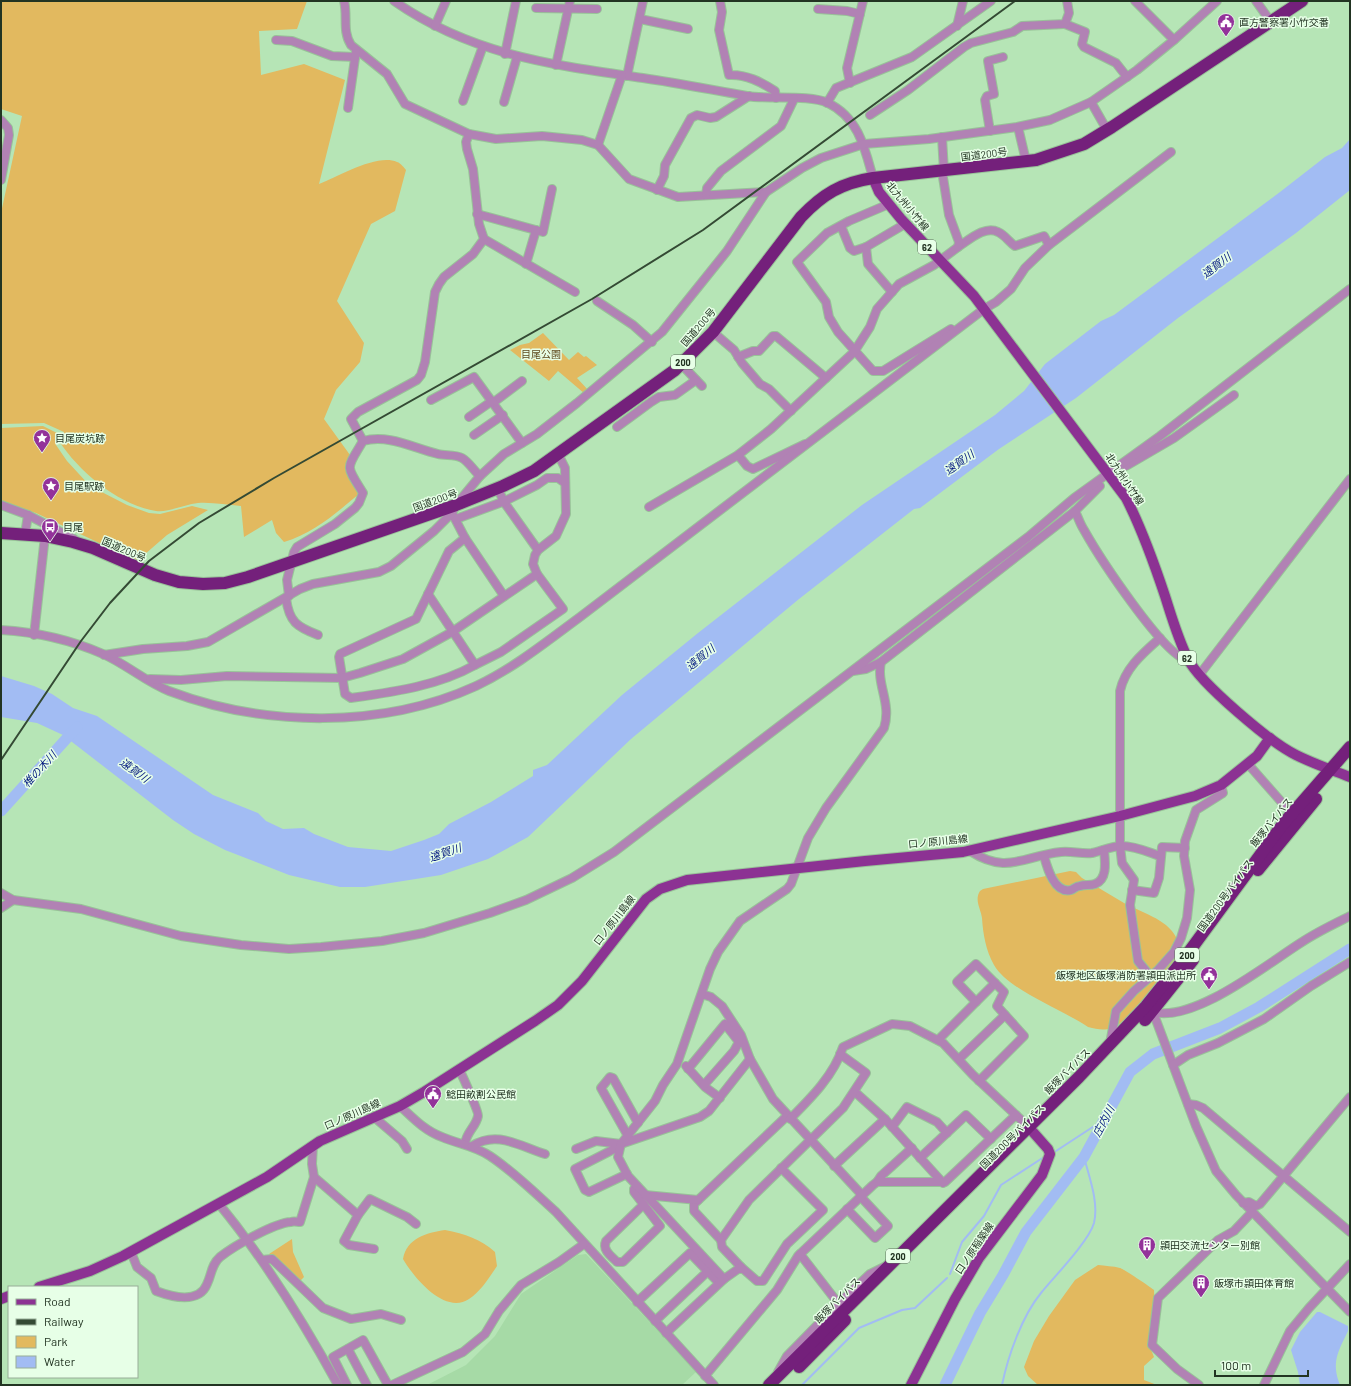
<svg xmlns="http://www.w3.org/2000/svg" width="1351" height="1386" font-family="Barlow,'Noto Sans JP',sans-serif">
	<rect width="100%" height="100%" fill="#b6e5b6"/>
	<!-- built -->
	<path fill="#a6daa6" d="M586,1254L696,1372L682,1385H427L466,1365L495,1336L521,1294L578,1255Z"/>
	<!-- green -->
	<g fill="#e2b95f">
		<path d="M1,1H307L297,29L259,31L261,75L304,64L345,80L319,184C338,177 377,153 397,162C401,163 404,168 406,170L395,211L371,224L337,301L364,343L360,362L336,390L324,419L350,455L346,469L359,494C335,514 314,533 284,542L276,533L272,520L244,537L241,506C227,505 212,502 198,503C186,504 167,513 156,511C119,505 79,472 59,441L64,432L44,423L1,424V213L22,116L1,109Z"/>
		<path d="M543,333L569,360L578,352L584,357L586,356L597,365L577,378L589,391L585,394L558,371L549,381L510,350L520,345L529,343Z"/>
		<path d="M43,426L59,434L56,445L67,461L90,486L127,505L149,513L160,514L192,506L208,510L167,535L137,561L36,513L1,502V428Z"/>
		<path d="M1070,871L1076,872L1082,878C1096,886 1110,895 1124,903C1140,912 1167,919 1176,937C1179,943 1180,948 1178,955C1173,972 1128,1022 1112,1028C1103,1031 1097,1029 1088,1027C1063,1010 1008,990 994,965C986,951 983,934 982,918C981,909 974,900 980,891L983,889Z"/>
		<path d="M445,1230C465,1234 481,1239 495,1252L497,1266C489,1278 481,1291 469,1299C445,1315 414,1278 403,1259C407,1238 426,1233 445,1230Z"/>
		<path d="M292,1239L293,1252L304,1277L299,1282L269,1254Z"/>
		<path d="M1098,1265C1105,1266 1113,1266 1120,1268C1122,1268 1152,1288 1154,1290C1156,1316 1142,1331 1154,1357L1144,1366V1380L1157,1385H1038L1028,1376L1024,1367L1034,1341L1049,1316L1075,1280Z"/>
	</g>
	<!-- water -->
	<g fill="#a2bcf3">
		<path d="M1350,139V190L1296,233L1178,318L1076,398L999,449L920,508L914,509L799,599L631,739L528,837L488,859L441,875L365,887H340L289,875L225,850L194,834L173,820L63,735L37,723L1,717V676L34,686L52,694L73,708L97,716L213,795L258,813L266,821L283,829L304,828L314,834L348,847L391,851L424,840L439,834L449,824L491,802L533,776V770L547,765L622,695L698,633L862,505L995,415L1024,391L1045,364L1101,321L1114,315L1280,192L1325,157L1342,148Z"/>
		<path d="M1317,1312H1320L1348,1326V1331C1338,1352 1331,1362 1340,1385H1300L1298,1372L1291,1350L1300,1332Z"/>
	</g>
	<g fill="none" stroke-linecap="round" stroke-linejoin="round">
		<!-- stream -->
		<g stroke="#a2bcf3" stroke-width="2">
			<path d="M1056,1151L1105,1119"/>
			<path d="M950,1274L962,1242L984,1216L1001,1185L1044,1157"/>
			<path d="M802,1385L859,1328L902,1310L915,1308L947,1278"/>
			<path d="M1002,1385C1008,1356 1022,1316 1041,1293C1054,1277 1089,1241 1094,1223C1099,1202 1089,1177 1084,1157"/>
		</g>
		<!-- river -->
		<g stroke="#a2bcf3" stroke-width="11">
			<path d="M1,811L77,727"/>
			<path d="M945,1385L980,1313L1003,1275L1026,1232L1084,1157L1130,1072L1153,1054L1220,1028L1259,1007L1350,949"/>
		</g>
		<defs>
			<g id="minor">
				<path d="M344,1C348,16 342,31 351,45L387,74L405,104L469,134L496,139L542,136L582,140L598,145L629,179L678,197L766,192"/>
				<path d="M394,1C471,55 553,65 643,78C678,83 712,90 747,96C770,100 808,94 828,103C859,118 865,149 873,178"/>
				<path d="M720,1L722,12L719,30L729,75C746,74 761,82 775,91L776,98"/>
				<path d="M1135,1L1174,40"/>
				<path d="M1256,1L1271,22"/>
				<path d="M536,8L597,9"/>
				<path d="M818,9L847,11L860,14"/>
				<path d="M640,19L688,29"/>
				<path d="M1065,24L1085,32L1082,44L1084,47L1116,63L1127,77"/>
				<path d="M435,26L446,1"/>
				<path d="M957,26L963,1"/>
				<path d="M276,40L292,41L332,56L355,57"/>
				<path d="M505,54L516,1"/>
				<path d="M556,65L570,1"/>
				<path d="M627,76L643,1"/>
				<path d="M850,83L847,68L863,1"/>
				<path d="M463,101L483,46"/>
				<path d="M504,102L517,57"/>
				<path d="M1091,102L1107,130"/>
				<path d="M827,103L836,88L912,57L991,1"/>
				<path d="M348,108L356,51"/>
				<path d="M870,115L908,90L964,47L971,43L1013,32L1022,26L1065,24L1069,13L1067,1"/>
				<path d="M1,120L8,128L9,135L1,180"/>
				<path d="M1018,127L1026,161"/>
				<path d="M990,131L985,100L987,96L994,94L988,61L1003,57"/>
				<path d="M942,137L944,171"/>
				<path d="M598,145L622,75"/>
				<path d="M657,190L664,176L665,165L691,118L697,115L710,118L716,117L749,96"/>
				<path d="M706,195L707,188L721,171L781,126L794,99"/>
				<path d="M889,204L849,221L827,233L797,262L826,302L829,317L838,332L873,371H883L951,329"/>
				<path d="M477,214L543,232L552,189"/>
				<path d="M841,226L850,248L854,251L866,247L905,224"/>
				<path d="M484,239L575,292"/>
				<path d="M866,247L868,264L892,292"/>
				<path d="M958,247C969,240 985,225 998,232C1005,235 1009,242 1015,246L1044,236L1049,245"/>
				<path d="M526,264L536,230"/>
				<path d="M597,301L633,325L652,342"/>
				<path d="M713,332L734,350L742,363L760,384L769,389L791,411"/>
				<path d="M738,357L753,351H759L773,336H776L826,378"/>
				<path d="M681,364L702,386"/>
				<path d="M431,400L474,377L522,443"/>
				<path d="M494,402L522,381"/>
				<path d="M469,417L492,401"/>
				<path d="M617,427L651,402L659,397L675,395L696,380"/>
				<path d="M474,435L503,415"/>
				<path d="M363,441L351,419L358,412L417,380L421,375L425,362L435,292L439,284L444,277L473,254L484,239L479,224L473,169L467,149L466,142L469,134"/>
				<path d="M738,455L747,466L753,469L805,444"/>
				<path d="M1126,466L1174,438L1234,395"/>
				<path d="M498,489L504,502L538,550"/>
				<path d="M1,505L28,515L74,539"/>
				<path d="M649,507L738,455L771,429L854,352L870,327L877,309L899,284L934,265L958,247L959,242L949,215L942,171"/>
				<path d="M1075,511L1100,486"/>
				<path d="M453,515L465,538L504,596"/>
				<path d="M456,519L505,501L537,485L547,478H558L565,483"/>
				<path d="M25,534L28,515"/>
				<path d="M465,538L449,551L416,619L340,654L339,657L345,694L351,698C393,692 438,686 475,665"/>
				<path d="M428,594L475,665L501,652L563,609L537,574"/>
				<path d="M289,596L287,580L294,552L297,547L335,524L355,508L359,503L363,493C345,464 346,470 363,441C389,434 413,448 438,454C445,456 455,454 462,458C469,462 474,471 480,476"/>
				<path d="M286,598C289,622 297,627 318,635"/>
				<path d="M1,630C36,632 71,640 103,654C126,664 146,682 169,691C264,727 382,729 476,686C514,668 546,642 580,617L984,309L996,302L1011,289L1025,268L1049,245L1171,152"/>
				<path d="M34,635L45,536"/>
				<path d="M104,655L143,649L187,646L208,642L300,589L313,584L379,572L391,566L434,531L452,513L456,505L480,476L504,454L537,434L577,403L662,332L727,251L766,192L802,168L821,158L864,144L929,139L1017,127L1050,120L1091,102L1137,70L1174,40L1217,1"/>
				<path d="M853,671L866,669L881,662"/>
				<path d="M1200,674L1350,479"/>
				<path d="M150,679L181,680L227,676L342,678L360,673L403,659L452,632L537,574L533,564L535,555L538,550L556,536L566,514L565,468L558,454"/>
				<path d="M1248,764L1292,814"/>
				<path d="M970,851C1007,875 1023,856 1061,852C1072,851 1081,854 1092,853C1101,851 1112,846 1122,846C1135,846 1148,852 1160,856"/>
				<path d="M1044,856C1047,867 1054,894 1071,890C1074,889 1076,886 1080,886C1085,884 1090,886 1095,884C1108,879 1105,861 1104,850"/>
				<path d="M1132,890L1154,893L1159,878L1162,847L1185,848"/>
				<path d="M1,893L13,900L81,909L181,936L241,945L289,949L321,947L382,941L424,933L490,913L526,900L572,878L614,852L1028,537L1074,498L1160,436L1350,289"/>
				<path d="M1,908L13,900"/>
				<path d="M1151,977L1138,961L1130,905L1134,880L1122,863L1120,846V691C1125,668 1143,653 1160,638"/>
				<path d="M702,994L711,997L722,1006L741,1035L750,1059L773,1099L862,1195"/>
				<path d="M976,1002L995,983"/>
				<path d="M1150,1010L1153,1012L1196,1126L1216,1171L1236,1195L1350,1312"/>
				<path d="M1153,1012C1194,1023 1267,964 1302,942C1317,932 1334,924 1350,916"/>
				<path d="M938,1040L976,1002L957,982L976,964L1004,992L997,1006L1024,1036L979,1081"/>
				<path d="M1110,1044L1116,1011L1134,991L1158,970L1174,952L1181,938L1187,918L1190,890L1184,856L1185,841L1196,810L1223,793L1221,785"/>
				<path d="M959,1059L1005,1015"/>
				<path d="M1173,1065L1188,1055L1218,1043L1264,1019L1311,986L1350,962"/>
				<path d="M686,1066L705,1087L720,1098"/>
				<path d="M459,1069C462,1075 479,1112 478,1116C476,1127 466,1132 465,1144"/>
				<path d="M688,1069L725,1024L739,1042L734,1051L704,1085"/>
				<path d="M855,1092L885,1119L943,1183"/>
				<path d="M1188,1104L1196,1105L1203,1108L1350,1232"/>
				<path d="M400,1106C413,1118 425,1131 442,1137C458,1144 475,1146 490,1156C514,1172 535,1193 556,1212L714,1385"/>
				<path d="M787,1116L694,1204V1211L721,1240L749,1200L843,1108L866,1073L840,1054"/>
				<path d="M374,1117L402,1141L407,1149"/>
				<path d="M790,1119C811,1098 834,1075 843,1047L892,1024L910,1026L943,1043L973,1075L1032,1130"/>
				<path d="M892,1127L907,1107L937,1122L947,1133"/>
				<path d="M628,1136L601,1088L610,1077L613,1078L638,1123"/>
				<path d="M313,1145L312,1164L314,1177L358,1215L370,1199L407,1217L416,1224"/>
				<path d="M472,1146C497,1130 519,1146 545,1154"/>
				<path d="M620,1146L575,1169L585,1190L589,1192L627,1174"/>
				<path d="M576,1149L596,1141L621,1144L700,1117L709,1111L750,1059"/>
				<path d="M920,1158L966,1115L991,1139"/>
				<path d="M834,1166L885,1119"/>
				<path d="M877,1182L881,1176L912,1148"/>
				<path d="M637,1186L634,1189V1192L660,1226L623,1262H617C611,1256 602,1250 606,1241L643,1205"/>
				<path d="M645,1195L698,1200"/>
				<path d="M1243,1203L1249,1202L1256,1206L1260,1204L1350,1097"/>
				<path d="M219,1204C265,1260 303,1321 338,1385"/>
				<path d="M847,1209L875,1238L888,1226L860,1196"/>
				<path d="M358,1215L344,1241L349,1245L374,1249"/>
				<path d="M721,1240L722,1247L741,1267"/>
				<path d="M131,1252L137,1267L151,1278L156,1291C172,1297 199,1304 207,1284C212,1274 211,1265 220,1257C234,1246 274,1223 291,1222C294,1221 297,1222 300,1222L314,1177"/>
				<path d="M800,1254L841,1307"/>
				<path d="M262,1260L272,1259L323,1308L351,1319L381,1314L401,1320"/>
				<path d="M724,1279L741,1267L757,1281H763L787,1244L823,1210L781,1168"/>
				<path d="M637,1302L690,1253L719,1283"/>
				<path d="M655,1321L708,1271"/>
				<path d="M666,1333L724,1279L628,1176L618,1157L621,1144L655,1101L663,1085L677,1064L710,969L718,952L740,921L787,889L791,884L808,838L826,808L884,728C892,703 876,685 881,662L1075,511C1078,517 1080,524 1084,530C1098,555 1164,657 1189,661"/>
				<path d="M348,1349L367,1385"/>
				<path d="M778,1372L787,1356L838,1304L870,1274L884,1267"/>
				<path d="M705,1376L777,1290L798,1256L873,1185L877,1182H945L1016,1115"/>
				<path d="M347,1385L333,1357L363,1340L388,1385"/>
				<path d="M392,1385L463,1352L485,1334L499,1311L521,1285L559,1262L584,1244"/>
				<path d="M1199,1385L1177,1369L1152,1345L1158,1298L1218,1240L1234,1231L1252,1212"/>
				<path d="M1264,1385L1290,1331L1309,1308L1350,1264"/>
			</g>
			<g id="major">
				<path d="M873,178L879,192L901,219L974,296L1126,498C1142,529 1154,563 1165,596C1172,618 1178,639 1188,659C1200,683 1271,743 1296,755C1314,764 1332,770 1350,777"/>
				<path d="M39,1287L90,1271L123,1256L267,1177L320,1141L400,1106L424,1092L535,1021L558,1005L582,981L646,899L660,889L687,880L865,861L963,852L1120,816L1195,796L1221,785L1257,756L1270,738"/>
				<path d="M1,1299L9,1296"/>
				<path d="M911,1385L955,1299L979,1258L1042,1175L1050,1154L1048,1149L1033,1132"/>
			</g>
			<g id="highway">
				<path d="M1,533L45,536L73,542L93,548L155,575L179,582L203,584L225,583L248,577L456,505L503,486L534,471L675,370L713,332L801,217C823,194 841,183 873,178L1036,160L1084,144L1112,127L1302,1"/>
				<path d="M1258,870L1316,799"/>
				<path d="M1145,1020L1193,960"/>
				<path d="M799,1367L845,1320"/>
				<path d="M769,1385L1079,1077L1146,1006L1183,960L1283,824L1350,747"/>
			</g>
		</defs>
		<!-- minor casing -->
		<use href="#minor" stroke="#98c298" stroke-width="10"/>
		<!-- major casing -->
		<use href="#major" stroke="#98c298" stroke-width="12"/>
		<!-- highway casing -->
		<use href="#highway" stroke="#98c298" stroke-width="14"/>
		<!-- minor -->
		<use href="#minor" stroke="#b182b4" stroke-width="8"/>
		<!-- major -->
		<use href="#major" stroke="#8c3293" stroke-width="10"/>
		<!-- highway -->
		<use href="#highway" stroke="#74207b" stroke-width="12"/>
		<!-- rail -->
		<path stroke="#344a34" stroke-width="2" d="M1,760L81,641L110,603L149,561L199,523L274,478L592,299L703,230L1015,1"/>
	</g>
	<!-- icons -->
	<defs>
		<symbol id="civic-pin" viewBox="-11 -11 22 30"><path d="M0 17L-7.5 6A9.5 9.5 0 1 1 7.5 6Z" fill="#93329a" stroke="#e7ffe7"/><path d="M-.6-6.5H3V-4.5H.6V-3L4-1V1h2V6H-6V1h2V-1L-.6-3ZM-1.2 2.5V6h2.4V2.5Z" fill="#fff"/></symbol>
		<symbol id="sight-pin" viewBox="-11 -11 22 30"><path d="M0 17L-7.5 6A9.5 9.5 0 1 1 7.5 6Z" fill="#93329a" stroke="#e7ffe7"/><path d="M0-6L1.8-2.2L6-1.7L2.9 1.2L3.7 5.4L0 3.3L-3.7 5.4L-2.9 1.2L-6-1.7L-1.8-2.2Z" fill="#fff"/></symbol>
		<symbol id="bus-pin" viewBox="-11 -11 22 30"><path d="M0 17L-7.5 6A9.5 9.5 0 1 1 7.5 6Z" fill="#93329a" stroke="#e7ffe7"/><path d="M-5-6H5V4H4V6H2V4H-2V6H-4V4H-5ZM-3.5-4V0h7V-4ZM-3.5 1.2v1.5H-2V1.2ZM2 1.2v1.5H3.5V1.2Z" fill="#fff"/></symbol>
		<symbol id="building-pin" viewBox="-11 -11 22 30"><path d="M0 17L-7.5 6A9.5 9.5 0 1 1 7.5 6Z" fill="#93329a" stroke="#e7ffe7"/><path d="M-4-6H4V6H1V3H-1V6H-4ZM-2.5-4.3h1.7v1.8h-1.7ZM.8-4.3h1.7v1.8H.8ZM-2.5-1h1.7V.8h-1.7ZM.8-1h1.7V.8H.8Z" fill="#fff"/></symbol>
	</defs>
	<g fill-rule="evenodd">
		<use href="#civic-pin" x="1216" y="12" width="20" height="27"/>
		<use href="#sight-pin" x="32" y="428" width="20" height="27"/>
		<use href="#sight-pin" x="41" y="476" width="20" height="27"/>
		<use href="#bus-pin" x="40" y="517" width="20" height="27"/>
		<use href="#civic-pin" x="1199" y="965" width="20" height="27"/>
		<use href="#civic-pin" x="423" y="1084" width="20" height="27"/>
		<use href="#building-pin" x="1137" y="1235" width="20" height="27"/>
		<use href="#building-pin" x="1191" y="1273" width="20" height="27"/>
	</g>
	<g text-anchor="middle" dominant-baseline="central" stroke-width="3" stroke-linejoin="round" paint-order="stroke">
		<!-- shield labels -->
		<g fill="#e7ffe7" stroke="#5d715d" stroke-width="1">
			<rect x="918" y="240" width="18" height="14" rx="3"/>
			<rect x="671" y="355" width="24" height="14" rx="3"/>
			<rect x="1178" y="651" width="18" height="14" rx="3"/>
			<rect x="1175" y="948" width="24" height="14" rx="3"/>
			<rect x="886" y="1249" width="24" height="14" rx="3"/>
		</g>
		<g font-size="9" font-weight="bold" fill="#223422">
			<text x="927" y="247">62</text>
			<text x="683" y="362">200</text>
			<text x="1187" y="658">62</text>
			<text x="1187" y="955">200</text>
			<text x="898" y="1256">200</text>
		</g>
		<!-- poi labels -->
		<g font-size="10" fill="#223422" stroke="#e7ffe7" text-anchor="start">
			<text x="1239" y="22">直方警察署小竹交番</text>
			<text x="55" y="438">目尾炭坑跡</text>
			<text x="64" y="486">目尾駅跡</text>
			<text x="63" y="527">目尾</text>
			<text x="1196" y="975" text-anchor="end">飯塚地区飯塚消防署頴田派出所</text>
			<text x="446" y="1094">鯰田畝割公民館</text>
			<text x="1160" y="1245">頴田交流センター別館</text>
			<text x="1214" y="1283">飯塚市頴田体育館</text>
		</g>
		<!-- street labels -->
		<g font-size="10" fill="#223422" stroke="#e7ffe7">
			<text transform="translate(984 154) rotate(-7)">国道200号</text>
			<text transform="translate(908 206) rotate(50)">北九州小竹線</text>
			<text transform="translate(698 327) rotate(-49)">国道200号</text>
			<text transform="translate(1125 479) rotate(56)">北九州小竹線</text>
			<text transform="translate(435 500) rotate(-20)">国道200号</text>
			<text transform="translate(124 549) rotate(23)">国道200号</text>
			<text transform="translate(1271 822) rotate(-51)">飯塚バイパス</text>
			<text transform="translate(938 841) rotate(-6)">口ノ原川島線</text>
			<text transform="translate(1225 895) rotate(-54)">国道200号バイパス</text>
			<text transform="translate(614 920) rotate(-52)">口ノ原川島線</text>
			<text transform="translate(1067 1071) rotate(-45)">飯塚バイパス</text>
			<text transform="translate(352 1114) rotate(-24)">口ノ原川島線</text>
			<text transform="translate(1012 1136) rotate(-45)">国道200号バイパス</text>
			<text transform="translate(974 1248) rotate(-56)">口ノ原稲築線</text>
			<text transform="translate(837 1300) rotate(-45)">飯塚バイパス</text>
		</g>
		<!-- park labels -->
		<g font-size="10" fill="#5f4a1d" stroke="#e7ffe7">
			<text x="541" y="354">目尾公園</text>
		</g>
		<!-- water labels -->
		<g font-size="11" font-style="italic" fill="#041a81" stroke="#e7ffe7">
			<text transform="translate(1216 265) rotate(-37)">遠賀川</text>
			<text transform="translate(959 462) rotate(-35)">遠賀川</text>
			<text transform="translate(700 657) rotate(-39)">遠賀川</text>
			<text transform="translate(39 769) rotate(-48)">椎の木川</text>
			<text transform="translate(135 770) rotate(36)">遠賀川</text>
			<text transform="translate(445 852) rotate(-19)">遠賀川</text>
			<text transform="translate(1103 1121) rotate(-62)">庄内川</text>
		</g>
	</g>
	<!-- border -->
	<rect width="1351" height="1386" fill="none" stroke="#223422" stroke-width="4"/>
	<!-- legend -->
	<rect x="8" y="1286" width="130" height="92" fill="#e7ffe7" stroke="#98ae98"/>
	<rect x="16" y="1299" width="20" height="6" fill="#8c3293" stroke="#98ae98"/>
	<text x="44" y="1306" font-size="12" fill="#223422">Road</text>
	<rect x="16" y="1319" width="20" height="6" fill="#344a34" stroke="#98ae98"/>
	<text x="44" y="1326" font-size="12" fill="#223422">Railway</text>
	<rect x="16" y="1336" width="20" height="12" fill="#e2b95f" stroke="#98ae98"/>
	<text x="44" y="1346" font-size="12" fill="#223422">Park</text>
	<rect x="16" y="1356" width="20" height="12" fill="#a2bcf3" stroke="#98ae98"/>
	<text x="44" y="1366" font-size="12" fill="#223422">Water</text>
	<!-- scale -->
	<path d="M1215 1370v6h93v-6" fill="none" stroke="#223422" stroke-width="2"/>
	<text x="1221" y="1370" font-size="12" fill="#223422" stroke="#e7ffe7" stroke-width="3" paint-order="stroke">100 m</text>
</svg>
